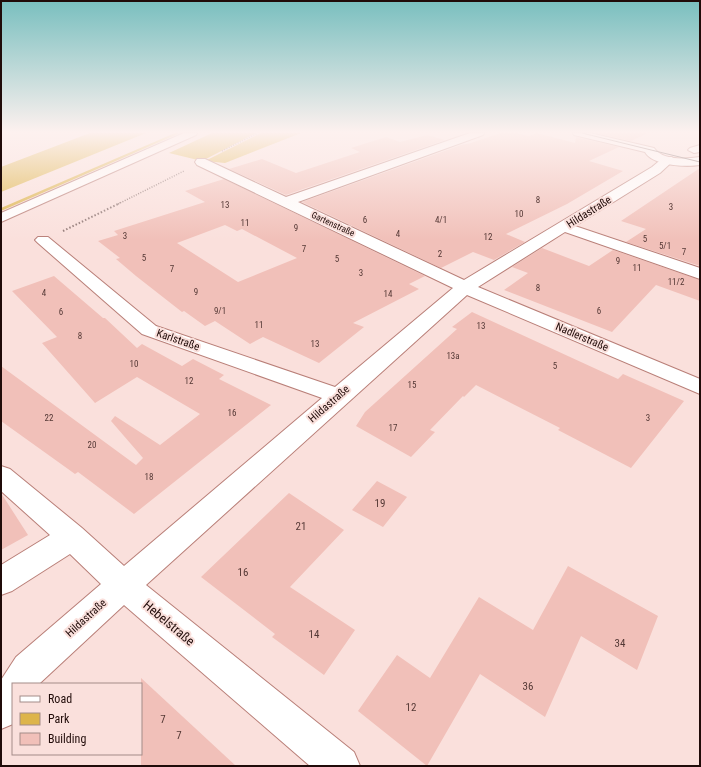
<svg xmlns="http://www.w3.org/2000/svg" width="701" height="767" font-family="'Roboto Condensed',sans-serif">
	<rect width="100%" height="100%" fill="#fae0dc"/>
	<!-- green -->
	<g fill="#ddb44a">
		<path d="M90,133H146L1,192V167Z"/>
		<path d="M175,133H180L1,211V208Z"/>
		<path d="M212,133H256L202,161L169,153Z"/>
		<path d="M261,133H301L225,163L205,161Z"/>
	</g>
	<!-- building -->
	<g fill="#f1c0b9" fill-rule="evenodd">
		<path d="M500,133H517L529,136L537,133L575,143L576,137L619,147L589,161L623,171L567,204L506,234L525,242L494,260L473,252L441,268L302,202L461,145L471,143Z"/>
		<path d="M595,133H648L631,141Z"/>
		<path d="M427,135L445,140L286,195L229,169L262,159L296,173L360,152L351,148L386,137L400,142Z"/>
		<path d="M700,168V266L626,242L646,229L621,221Z"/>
		<path d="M224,179L425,276L409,284L419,289L353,323L364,327L319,363L263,337L250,344L215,321L205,326L184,311L182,312L136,276L116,259L120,258L98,241L118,235L114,231L205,202L185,191ZM225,225L237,231L242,229L297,258L238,282L177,243Z"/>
		<path d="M542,248L589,266L613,250L700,280V301L656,285L612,332L504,290L528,273L512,267Z"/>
		<path d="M54,276L103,318H105L137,348L142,344L182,366L193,359L224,375L219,379L271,405L134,514L78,472L75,474L1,421V366L136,465L143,458L111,421L115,416L160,445L200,414L137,377L95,403L42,343L57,337L12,291Z"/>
		<path d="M472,312L618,379L623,374L684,401L631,468L558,430L560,428L476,385L464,397L463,396L430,430L435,432L411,457L356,426L365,412L457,329L452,327Z"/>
		<path d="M377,481L407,497L383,527L352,510Z"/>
		<path d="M1,493L28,535L1,550Z"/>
		<path d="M289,493L344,530L290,587L355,630L324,675L272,637L275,634L201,577Z"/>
		<path d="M568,566L658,616L637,670L581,636L545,717L480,674L427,766L358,711L397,655L430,678L479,597L533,630Z"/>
		<path d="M141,678L236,766H141Z"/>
	</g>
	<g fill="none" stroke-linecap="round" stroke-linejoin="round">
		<defs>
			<g id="minor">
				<path d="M470,133H484L483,135L298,202L464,280L652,167L664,157H672L674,160L660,173L575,226L700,268V279L565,232L478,287L700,379V394L467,295L146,585L354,752L360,766H310L124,605L39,684H13V724L1,729V680L16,657L101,584L70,554L12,591L1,595V565L50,535L1,491V466L10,469L82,528L124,566L322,398L142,334L38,243L35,240L38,237H48L156,326L335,387L453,288L197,165L195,162L197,159H205L286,197Z"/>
				<path d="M700,145V152L694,153L688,150L690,148Z"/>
			</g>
			<path id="major" d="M573,133H590L654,148C663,161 686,159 700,157V165C686,167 653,166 645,152L574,135Z"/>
			<path id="highway" d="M184,133H197L196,135L1,222V213Z"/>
		</defs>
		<!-- minor casing -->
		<use href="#minor" stroke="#b97f78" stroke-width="2"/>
		<!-- major casing -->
		<use href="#major" stroke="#b97f78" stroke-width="2"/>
		<!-- highway casing -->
		<use href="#highway" stroke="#b97f78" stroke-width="2"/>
		<!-- path-far1 -->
		<g stroke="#8d7572" stroke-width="1.5" stroke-dasharray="1 1.5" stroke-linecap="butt">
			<path d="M222,151L258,133"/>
			<path d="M118,204L184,171"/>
		</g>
		<!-- path -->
		<path stroke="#8d7572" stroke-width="2" stroke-dasharray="1.5 2" stroke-linecap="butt" d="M63,231L120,203"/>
		<!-- minor -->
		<use href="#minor" fill="#fff" fill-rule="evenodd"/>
		<!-- major -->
		<use href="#major" fill="#fff" fill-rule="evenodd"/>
		<!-- highway -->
		<use href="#highway" fill="#fff" fill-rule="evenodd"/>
		<!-- tram -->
		<path stroke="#67514e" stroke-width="1" d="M582,133L700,162"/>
	</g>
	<!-- sky -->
	<linearGradient id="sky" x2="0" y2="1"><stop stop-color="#79bfbf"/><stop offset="0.55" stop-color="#fdf1ef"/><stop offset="1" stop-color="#fdf1ef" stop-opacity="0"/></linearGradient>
	<rect width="701" height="240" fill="url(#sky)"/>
	<g text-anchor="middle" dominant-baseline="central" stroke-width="4" stroke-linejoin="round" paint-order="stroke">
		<!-- number labels -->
		<g font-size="9" fill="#543835">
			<text x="538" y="200">8</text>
			<text x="225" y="205">13</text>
			<text x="671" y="207">3</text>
			<text x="519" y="214">10</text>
			<text x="365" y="220">6</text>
			<text x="441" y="220">4/1</text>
			<text x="245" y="223">11</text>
			<text x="296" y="228">9</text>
			<text x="398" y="234">4</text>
			<text x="125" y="236">3</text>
			<text x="488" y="237">12</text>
			<text x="645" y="239">5</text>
			<text x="665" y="246">5/1</text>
			<text x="304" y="249">7</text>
			<text x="684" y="252">7</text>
			<text x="440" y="254">2</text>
			<text x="144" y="258">5</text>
			<text x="337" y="259">5</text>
			<text x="618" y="261">9</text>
			<text x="637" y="268">11</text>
			<text x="172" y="269">7</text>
			<text x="361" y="273">3</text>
			<text x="676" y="282">11/2</text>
			<text x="538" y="288">8</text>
			<text x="196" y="292">9</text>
			<text x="44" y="293">4</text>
			<text x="388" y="294">14</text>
			<text x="220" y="311">9/1</text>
			<text x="599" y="311">6</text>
			<text x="61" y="312">6</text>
			<text x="259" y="325">11</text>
			<text x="481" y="326">13</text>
			<text x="80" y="336">8</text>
			<text x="315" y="344">13</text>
			<text x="453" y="356">13a</text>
			<text x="134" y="364">10</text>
			<text x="555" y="366">5</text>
			<text x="189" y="381">12</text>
			<text x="412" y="385">15</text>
			<text x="232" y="413">16</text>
			<text x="49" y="418">22</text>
			<text x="648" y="418">3</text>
			<text x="393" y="428">17</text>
			<text x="92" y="445">20</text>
			<text x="149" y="477">18</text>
		</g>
		<!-- far-street labels -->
		<g font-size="9" fill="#200b09" stroke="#fae0dc">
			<text transform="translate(333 224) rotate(25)">Gartenstraße</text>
		</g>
		<!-- street labels -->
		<g font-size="11" fill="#200b09" stroke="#fae0dc">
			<text transform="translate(589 212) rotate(-32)">Hildastraße</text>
			<text transform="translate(582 337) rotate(23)">Nadlerstraße</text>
			<text transform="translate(178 340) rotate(19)">Karlstraße</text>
			<text transform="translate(329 404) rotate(-41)">Hildastraße</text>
			<text transform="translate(86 618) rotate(-42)">Hildastraße</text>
		</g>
		<!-- near-number labels -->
		<g font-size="11" fill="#543835">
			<text x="380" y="503">19</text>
			<text x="301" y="526">21</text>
			<text x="243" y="572">16</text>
			<text x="314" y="634">14</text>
			<text x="620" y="643">34</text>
			<text x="528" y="686">36</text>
			<text x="411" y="707">12</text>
			<text x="163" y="719">7</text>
			<text x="179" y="735">7</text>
		</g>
		<!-- near-street labels -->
		<g font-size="13" fill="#200b09" stroke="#fae0dc">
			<text transform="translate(169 623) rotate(40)">Hebelstraße</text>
		</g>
	</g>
	<!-- border -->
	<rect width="701" height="767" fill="none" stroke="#200b09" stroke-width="4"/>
	<!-- legend -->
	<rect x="12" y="683" width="130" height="72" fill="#fae0dc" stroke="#a38b88"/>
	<rect x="20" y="696" width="20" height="6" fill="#ffffff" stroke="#a38b88"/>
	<text x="48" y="703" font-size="12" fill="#200b09">Road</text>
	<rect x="20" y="713" width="20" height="12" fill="#ddb44a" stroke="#a38b88"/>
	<text x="48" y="723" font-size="12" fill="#200b09">Park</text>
	<rect x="20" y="733" width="20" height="12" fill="#f1c0b9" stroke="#a38b88"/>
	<text x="48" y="743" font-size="12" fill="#200b09">Building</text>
</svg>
